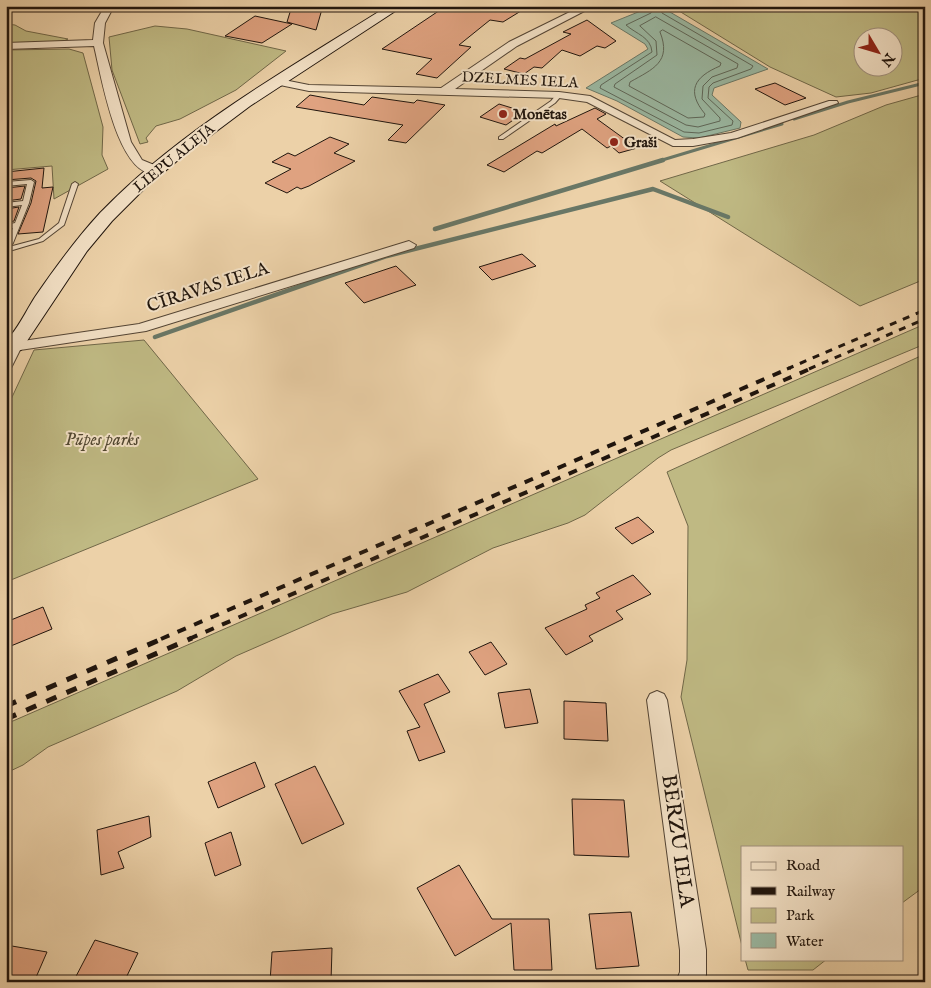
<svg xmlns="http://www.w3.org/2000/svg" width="931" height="988" font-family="'IM FELL English',serif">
	<rect width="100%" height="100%" fill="#ecd1a8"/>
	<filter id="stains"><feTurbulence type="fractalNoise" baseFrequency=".004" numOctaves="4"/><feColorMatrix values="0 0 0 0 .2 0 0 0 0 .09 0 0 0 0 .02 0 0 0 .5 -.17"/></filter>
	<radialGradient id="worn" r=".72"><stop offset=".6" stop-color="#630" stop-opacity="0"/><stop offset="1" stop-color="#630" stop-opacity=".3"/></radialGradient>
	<!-- green -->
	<g fill="#bfb983" stroke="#706748" fill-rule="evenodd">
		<path d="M671,6H925V78L871,93L836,97L770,67ZM864,38H894V68H864Z"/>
		<path d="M6,24L15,25L26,31L68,39L60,43H6Z"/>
		<path d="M155,26L187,29L286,51L236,90L180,119L156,126L146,138L148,142L140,144L112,70L109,37Z"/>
		<path d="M69,49L83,53L103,127L102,155L108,169L54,199L52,166L6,170V50Z"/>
		<path d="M925,94V279L860,306L660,181L814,135L886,105Z"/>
		<path d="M925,324V344L671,450L658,458L585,515L568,523L493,548L407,592L332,614L236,656L177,691L48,747L23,765L6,773V724Z"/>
		<path d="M144,340L258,479L6,582V410L34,350Z"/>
		<path d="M925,354V886L902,903V847H742V946L681,697L687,660L688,526L667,472Z"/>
		<path d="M745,959H827L813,970H748Z"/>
	</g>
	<!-- water -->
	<path fill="#9ab8a2" stroke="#697766" d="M653,6L663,8L768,69L714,88L712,95L741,122L740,128L699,138L683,137L617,101L586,88L648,49L645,44L611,23Z"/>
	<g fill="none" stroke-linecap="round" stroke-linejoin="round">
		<!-- shore -->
		<g stroke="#5d6658" stroke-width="1">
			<path d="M654,6L651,13L626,25C636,34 651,37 652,52L601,85L600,88L684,132L699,133L732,125L733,121L708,98L709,87L713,83L751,69L753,66L662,13L659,6"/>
			<path d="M656,17L738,64L737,68L712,77L703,86L702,99L720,118V121L698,127L686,125L614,87L615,84L657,55L656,41L640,26Z"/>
			<path d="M663,30L721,63L720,66C694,77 686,91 705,114L704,117L688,118L629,86L630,82C653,69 672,62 660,32Z"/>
		</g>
		<!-- stream-far1 -->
		<g stroke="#697766" stroke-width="3">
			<path d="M794,119L848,102L925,83"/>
			<path d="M659,161L782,124"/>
		</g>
		<!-- stream -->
		<g stroke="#697766" stroke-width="4.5">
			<path d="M435,229L663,160"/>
			<path d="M155,337L387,256L653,189L728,217"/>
		</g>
	</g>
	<!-- building -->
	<g fill="#dfa280" stroke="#20150d">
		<path d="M446,6H529L503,22L490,20L459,45L471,47L437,78L416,74L432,59L382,49Z"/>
		<path d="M291,9H322L316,30L287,22Z"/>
		<path d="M255,16L292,24L262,43L225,36Z"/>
		<path d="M587,20L616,41L605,48L597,46L580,56L562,50L542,68L534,67L524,74L504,69L520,58L525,59L571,34L563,32Z"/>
		<path d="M775,83L806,98L785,105L755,89Z"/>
		<path d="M310,95L364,105L372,97L414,103L417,100L445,105L406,143L388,140L403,125L296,107Z"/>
		<path d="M499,104L525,112L506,125L480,117Z"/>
		<path d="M595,108L606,114L597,119L637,148L619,153L611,146L607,148L582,129L542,153L537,151L504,172L487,165L555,124L556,126Z"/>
		<path d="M330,137L349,144L334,153L355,161L309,186L301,189L297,187L287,193L265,183L291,169L272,162L288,153L295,156Z"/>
		<path d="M44,168L42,188L53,187L43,232L18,234L31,203L36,181L31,178L6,180V172Z"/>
		<path d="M25,186L21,199L6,201V188Z"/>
		<path d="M19,207L14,221L6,223V209Z"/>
		<path d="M522,254L536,266L492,280L479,267Z"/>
		<path d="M396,266L416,285L364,303L345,283Z"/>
		<path d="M638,517L654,532L632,544L615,528Z"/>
		<path d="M633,575L651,594L616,611L623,619L589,636L593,641L566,655L545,628L587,609L585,605L600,598L596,593Z"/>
		<path d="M43,607L52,629L6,648V622Z"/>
		<path d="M491,642L507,664L485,675L469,652Z"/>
		<path d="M438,674L450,692L424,704L445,752L419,761L407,731L420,727L399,691Z"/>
		<path d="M530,689L538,723L505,728L498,693Z"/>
		<path d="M564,701L606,703L608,741L564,739Z"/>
		<path d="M255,762L265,787L218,808L208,782Z"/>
		<path d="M315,766L344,824L302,844L275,784Z"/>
		<path d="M572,799L624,800L629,857L574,855Z"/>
		<path d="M149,816L151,837L118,852L124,868L101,875L97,830Z"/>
		<path d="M231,832L241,865L215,876L205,843Z"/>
		<path d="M459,865L492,919H549L552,970H514L511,923L455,956L417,888Z"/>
		<path d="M631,912L639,966L596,969L589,914Z"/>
		<path d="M95,940L138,953L124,982H73Z"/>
		<path d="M6,945L47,952L34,982H6Z"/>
		<path d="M332,948L331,982H270L272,952Z"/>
	</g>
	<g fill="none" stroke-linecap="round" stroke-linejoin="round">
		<defs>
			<g id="lane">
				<path d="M557,94L562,95L555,103L503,139H499V137L551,101Z"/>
				<path d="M31,180L34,182L29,203L13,243L9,247L39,239L59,223L72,184L75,182L78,184L64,225L43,241L6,252V243L13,228L6,229V225L15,223L22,205L6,207V203L23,201L27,184L6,186V182Z"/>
			</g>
			<g id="street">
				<path d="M105,6H114L105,23L103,43L131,142L142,160L159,167L161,170L159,173C118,183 101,74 94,46L6,49V43L93,40L95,23Z"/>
				<path d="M582,6H594L517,46L455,89L559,92L590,96L675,140L693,139L731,133L829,101H837L838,103L737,138L693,146H673L587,102L559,98L309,91L275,84L274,82L279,79L309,85L441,88L509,42Z"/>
				<path d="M409,241L416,245L414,248L146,331L20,350L11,368L6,370V347L9,343L139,324Z"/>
				<path d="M657,691L664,694L667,700L706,950V975L703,982H676L680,972V950L647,700L650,694Z"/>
			</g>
			<path id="secondary" d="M388,6H403L250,106L178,160L144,189L112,221L87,251L21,350L6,353V341C18,329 26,311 35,297C55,268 76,239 100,213C182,128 288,69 388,6Z"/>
		</defs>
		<!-- lane casing -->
		<use href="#lane" stroke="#534434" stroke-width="2"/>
		<!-- street casing -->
		<use href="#street" stroke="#534434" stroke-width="2"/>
		<!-- secondary casing -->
		<use href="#secondary" stroke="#20150d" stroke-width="2"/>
		<!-- lane -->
		<use href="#lane" fill="#f3e1c6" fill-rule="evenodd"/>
		<!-- street -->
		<use href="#street" fill="#f3e1c6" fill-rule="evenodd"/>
		<!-- secondary -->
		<use href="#secondary" fill="#f3e1c6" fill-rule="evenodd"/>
		<!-- rail-far2 -->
		<g stroke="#20150d" stroke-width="3" stroke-dasharray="7 7" stroke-linecap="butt">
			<path d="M787,369L925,310"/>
			<path d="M809,369L925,319"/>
		</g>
		<!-- rail-far1 -->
		<g stroke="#20150d" stroke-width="4" stroke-dasharray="9 9" stroke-linecap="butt">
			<path d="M161,639L790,368"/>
			<path d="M189,639L812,368"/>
		</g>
		<!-- rail -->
		<g stroke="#20150d" stroke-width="5" stroke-dasharray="11 11" stroke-linecap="butt">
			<path d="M6,706L164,638"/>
			<path d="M6,719L192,638"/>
		</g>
	</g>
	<!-- markers -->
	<g fill="#8f2418" stroke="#f3e1c6" stroke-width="2">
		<circle cx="503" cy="114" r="5"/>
		<circle cx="614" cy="142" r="5"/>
	</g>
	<g text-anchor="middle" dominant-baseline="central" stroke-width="4" stroke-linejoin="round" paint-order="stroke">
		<!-- far-street labels -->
		<g font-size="15" fill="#20150d" stroke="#f3e1c6">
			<text transform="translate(520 80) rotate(3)">DZELMES IELA</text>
			<text transform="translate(174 158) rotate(-39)">LIEPU ALEJA</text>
		</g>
		<!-- far-poi labels -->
		<g font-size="15" font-weight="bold" fill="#20150d" stroke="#f3e1c6" text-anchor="start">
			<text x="513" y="114">Monētas</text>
			<text x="624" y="142">Graši</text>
		</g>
		<!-- street labels -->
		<g font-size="18" fill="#20150d" stroke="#f3e1c6">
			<text transform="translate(208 288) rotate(-18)">CĪRAVAS IELA</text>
		</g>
		<!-- park labels -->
		<g font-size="18" font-style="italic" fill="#504630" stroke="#f3e1c6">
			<text x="102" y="440">Pūpes parks</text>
		</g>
		<!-- near-street labels -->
		<g font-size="21" fill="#20150d" stroke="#f3e1c6">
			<text transform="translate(677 841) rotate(82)">BĒRZU IELA</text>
		</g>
	</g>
	<!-- margin -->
	<rect width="931" height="988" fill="none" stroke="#ecd1a8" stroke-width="25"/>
	<rect x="8" y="8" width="916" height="973" fill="none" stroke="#20150d" stroke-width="2.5"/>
	<rect x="12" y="12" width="906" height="963" fill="none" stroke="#20150d"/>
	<!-- legend -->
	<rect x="741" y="846" width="162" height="115" fill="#f3e1c6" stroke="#9f8f7c"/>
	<rect x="751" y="862" width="25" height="8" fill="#f3e1c6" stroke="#9f8f7c"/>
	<text x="786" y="870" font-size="15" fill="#20150d">Road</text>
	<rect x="751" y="887" width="25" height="8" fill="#20150d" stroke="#9f8f7c"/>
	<text x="786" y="896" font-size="15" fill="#20150d">Railway</text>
	<rect x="751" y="908" width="25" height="15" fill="#bfb983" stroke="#9f8f7c"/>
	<text x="786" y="920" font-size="15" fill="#20150d">Park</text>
	<rect x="751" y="933" width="25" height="15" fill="#9ab8a2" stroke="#9f8f7c"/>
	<text x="786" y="946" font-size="15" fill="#20150d">Water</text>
	<!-- north arrow -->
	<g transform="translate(878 52) rotate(128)"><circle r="24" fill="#f3e1c6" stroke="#9f8f7c"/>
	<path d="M0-4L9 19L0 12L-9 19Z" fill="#8f2418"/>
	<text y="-8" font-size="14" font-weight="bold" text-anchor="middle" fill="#20150d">N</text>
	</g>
	<rect width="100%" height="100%" filter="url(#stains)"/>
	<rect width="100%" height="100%" fill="url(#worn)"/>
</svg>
